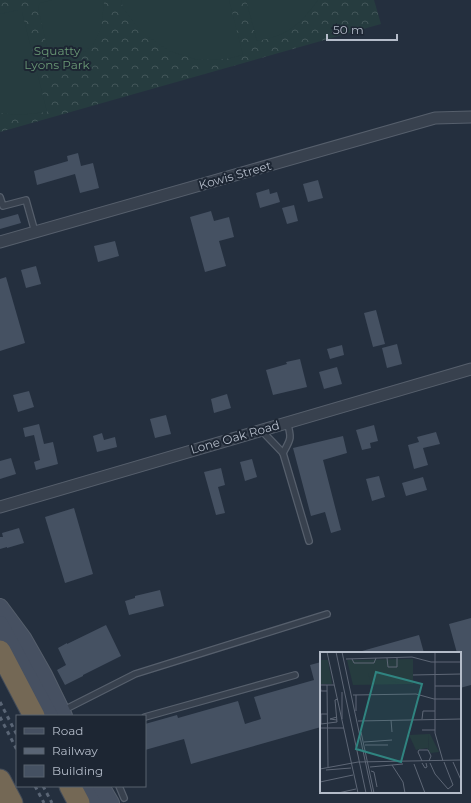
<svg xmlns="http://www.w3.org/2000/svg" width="471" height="803" font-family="Montserrat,sans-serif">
	<defs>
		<pattern id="forest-crowns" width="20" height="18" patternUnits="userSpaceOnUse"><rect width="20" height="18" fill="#263c3f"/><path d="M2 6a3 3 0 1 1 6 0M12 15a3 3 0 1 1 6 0" fill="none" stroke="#435659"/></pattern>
	</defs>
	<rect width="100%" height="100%" fill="#242f3e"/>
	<!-- forest -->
	<path fill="url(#forest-crowns)" d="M0,0H374L381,24L0,132Z"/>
	<!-- pitch -->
	<g fill="#263c3f">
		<path d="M52,0H103L104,3L101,28L93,45L72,61L51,65L38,7L40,3Z"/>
		<path d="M121,0H229L243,55L226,59L198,60L169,51L146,35L135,24L123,8Z"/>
		<path d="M246,0H318C310,11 301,22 289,30C280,36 268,39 257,41Z"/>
		<path d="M18,10L22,12L47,112L18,115L0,113V14Z"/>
	</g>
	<!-- building -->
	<g fill="#455162">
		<path d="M78,153L81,166L93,163L99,188L80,193L75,174L37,185L34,171L68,161L67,156Z"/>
		<path d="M318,180L323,198L308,202L303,184Z"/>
		<path d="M269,189L270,194L277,192L280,202L260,208L256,193Z"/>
		<path d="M294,205L298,221L287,224L282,208Z"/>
		<path d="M211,211L214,221L229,217L234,237L219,241L226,266L205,272L190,217Z"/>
		<path d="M18,214L21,223L0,229V219Z"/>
		<path d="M115,241L119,256L98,262L94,246Z"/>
		<path d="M36,266L41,284L26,288L21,270Z"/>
		<path d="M6,277L25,343L0,351V279Z"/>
		<path d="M376,310L385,344L373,347L364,313Z"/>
		<path d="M397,344L402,364L387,368L382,348Z"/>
		<path d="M342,345L344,355L330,359L327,349Z"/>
		<path d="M300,359L307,387L273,395L266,370L287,364L286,362Z"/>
		<path d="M337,367L342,384L324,389L319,372Z"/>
		<path d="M29,391L34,407L18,412L13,395Z"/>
		<path d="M227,394L231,408L214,413L211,399Z"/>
		<path d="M166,415L171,434L155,438L150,419Z"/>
		<path d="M39,424L44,444L53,442L58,464L36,470L34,462L40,460L34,435L25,437L23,428Z"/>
		<path d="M374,425L378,441L370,443L371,448L362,450L356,430Z"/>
		<path d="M436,432L440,444L423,448L428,465L414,469L408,445L419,442L417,437Z"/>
		<path d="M102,433L104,440L115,437L117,447L97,452L93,436Z"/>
		<path d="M343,436L347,453L323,460L341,530L331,533L325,512L311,516L293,448Z"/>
		<path d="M11,458L16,474L0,479V461Z"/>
		<path d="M252,459L257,477L245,481L240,462Z"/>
		<path d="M221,468L225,485L218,487L225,513L216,515L204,472Z"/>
		<path d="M379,476L385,497L372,501L366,479Z"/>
		<path d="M423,477L427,490L406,496L402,483Z"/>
		<path d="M74,508L93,574L65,583L45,517Z"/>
		<path d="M19,528L24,543L7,548V547L0,549V537H3L2,533Z"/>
		<path d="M160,590L164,606L129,615L125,601L135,598V596Z"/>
		<path d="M471,618V685L460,688V653H457L449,624Z"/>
		<path d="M106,625L121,656L83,675V676L65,685L57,670L66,665L58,648L67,643V644Z"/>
		<path d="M419,635L424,653H362V651Z"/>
		<path d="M321,662V727L191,764L184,739L145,750V724L177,715L178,718L238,701L245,724L261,719L254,697L314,680L310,665Z"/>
	</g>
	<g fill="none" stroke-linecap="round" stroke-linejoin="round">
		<defs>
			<g id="service">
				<path d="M0,197L3,206L26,200L35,232"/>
				<path d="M261,430L283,453L309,541"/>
				<path d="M283,453C291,439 292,438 287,422"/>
				<path d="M62,711L135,674L327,614"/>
				<path d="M145,717L295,675"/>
				<path d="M119,786L124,798"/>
			</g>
			<g id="minor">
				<path d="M0,242L435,118L471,117"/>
				<path d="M0,507L471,369"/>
			</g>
			<g id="secondary">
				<path d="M0,607L23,638L44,675L64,716"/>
				<path d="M0,624L50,716"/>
				<path d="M87,786L96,803"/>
				<path d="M101,786L111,803"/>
			</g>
			<g id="motorway">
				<path d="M0,651L34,716"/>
				<path d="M0,780L12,803"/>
				<path d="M70,786L79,803"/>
			</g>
		</defs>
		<!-- service casing -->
		<use href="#service" stroke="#565f6c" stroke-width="8"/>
		<!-- minor casing -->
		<use href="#minor" stroke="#565f6c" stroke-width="13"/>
		<!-- secondary casing -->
		<use href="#secondary" stroke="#565f6c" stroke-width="18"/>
		<!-- motorway casing -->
		<use href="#motorway" stroke="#434c59" stroke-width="23"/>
		<!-- service -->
		<use href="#service" stroke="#38414e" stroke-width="5.5"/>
		<!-- minor -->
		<use href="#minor" stroke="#38414e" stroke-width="11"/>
		<!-- secondary -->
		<use href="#secondary" stroke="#465061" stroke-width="16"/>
		<!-- motorway -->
		<use href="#motorway" stroke="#746855" stroke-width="21"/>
		<!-- rail -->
		<g stroke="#5a6575" stroke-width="3" stroke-dasharray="4 4" stroke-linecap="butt">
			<path d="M0,702L17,735"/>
			<path d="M0,717L17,750"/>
			<path d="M35,786L44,803"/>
			<path d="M43,786L52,803"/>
		</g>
	</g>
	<g text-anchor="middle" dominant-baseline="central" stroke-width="4" stroke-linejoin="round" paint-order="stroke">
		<!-- park labels -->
		<g font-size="12" fill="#6b9a76" stroke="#1d2633">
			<text x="57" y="50">Squatty<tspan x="57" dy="14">Lyons Park</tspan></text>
		</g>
		<!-- street labels -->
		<g font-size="12" fill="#b4bcc9" stroke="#1d2633">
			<text transform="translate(235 175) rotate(-16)">Kowis Street</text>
			<text transform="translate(235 437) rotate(-16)">Lone Oak Road</text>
		</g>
	</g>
	<!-- overview -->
	<g transform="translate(320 652)">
		<rect width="141" height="141" fill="#242f3e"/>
		<path d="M108,82L109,99L107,96L96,98L89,83Z" fill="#263c3f"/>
		<path d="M93,7V32L33,33L27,8ZM0,8H8L12,32H0ZM108,82H110L119,100L111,101L109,99Z" fill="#263c3f"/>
		<path d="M48,21H58V32L50,28ZM68,21H79V31L72,29Z" fill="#263c3f"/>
		<path fill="none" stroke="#5e6776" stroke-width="1" d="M7,0L38,141M16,0L46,141M22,0L52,141M115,0V81L123,109M67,6L68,15H77V6M26,7L92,5L111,10H141M32,7L34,11H54L56,6M93,23L141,22M0,33H14M0,33L1,39H7M7,33L8,115M115,34H141M22,40V67M33,43L96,42L114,47H141M36,59V43M7,62H1V72L17,70L15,48L18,47M102,67L103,59H115M17,68L10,67L17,65M71,68L72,80M38,69L141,67M0,76H24M102,78H115M41,80L54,141M44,90L72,88M45,93H68M102,109L98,100L99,98H108L111,104L109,109M133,110L141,128M102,111L105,116L107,115L106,111M110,111L115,122L128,137L133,133L124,110M94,112L105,141M72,113L83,130L85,141M50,115L83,112M0,117L38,110L141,108M6,118L31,116M51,119L54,120L57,135M0,130L33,123M18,141L36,137"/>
		<path fill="#308480" fill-opacity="0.15" stroke="#308480" stroke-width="2" d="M56,20L102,32L81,110L36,97Z"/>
		<rect width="141" height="141" fill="none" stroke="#b4bcc9" stroke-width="2"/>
	</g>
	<!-- legend -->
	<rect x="16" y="715" width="130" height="72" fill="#1d2633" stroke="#59626f"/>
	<rect x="24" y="728" width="20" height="6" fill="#465061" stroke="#59626f"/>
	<text x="52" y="735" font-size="12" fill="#b4bcc9">Road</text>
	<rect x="24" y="748" width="20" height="6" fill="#5a6575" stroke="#59626f"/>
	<text x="52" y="755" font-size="12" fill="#b4bcc9">Railway</text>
	<rect x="24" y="765" width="20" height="12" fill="#455162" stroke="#59626f"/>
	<text x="52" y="775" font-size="12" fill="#b4bcc9">Building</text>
	<!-- scale -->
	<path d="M327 34v6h70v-6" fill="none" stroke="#b4bcc9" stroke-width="2"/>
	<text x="333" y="34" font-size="12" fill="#b4bcc9" stroke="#1d2633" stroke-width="3" paint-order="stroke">50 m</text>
</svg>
